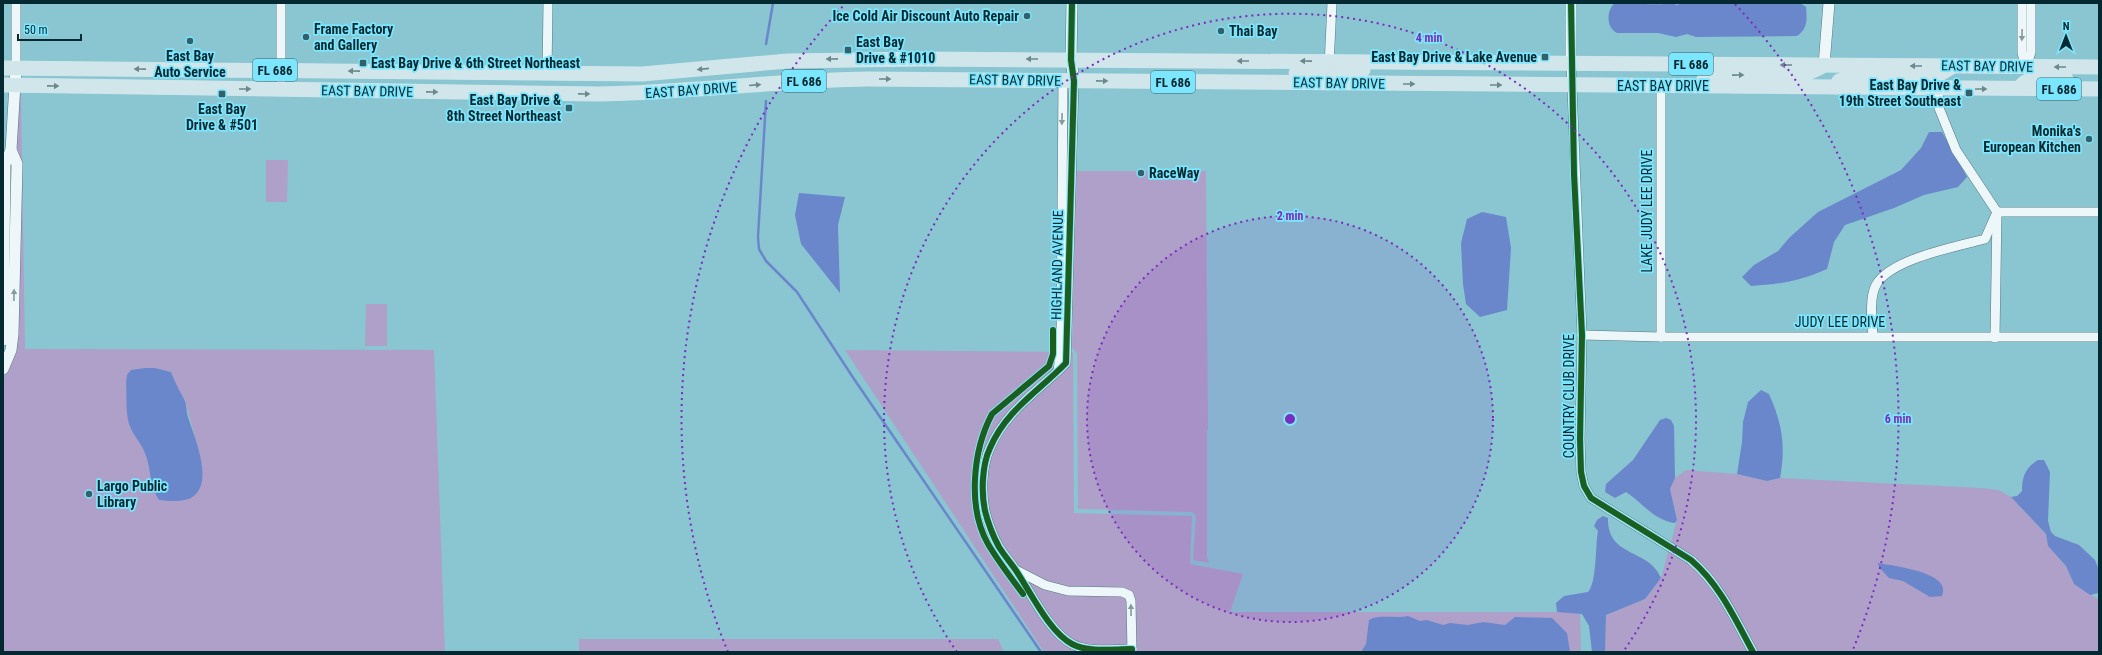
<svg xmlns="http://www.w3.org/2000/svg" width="2102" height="655" font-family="'Roboto Condensed',sans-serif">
	<rect width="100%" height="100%" fill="#8ac5d2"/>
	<!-- green -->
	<g fill="#afa0c9" fill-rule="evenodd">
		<path d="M18,90H21L25,349L434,350L445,652H3V379L7,372ZM155,368L171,372L177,390L185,400L199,452L202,467L200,488L151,481L147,457L142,446L130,428L126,382L131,370Z"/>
		<path d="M266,160H288L287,202H266Z"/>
		<path d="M1076,171H1206L1208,429L1207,431V557L1209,563L1193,560L1196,516L1192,512L1078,509L1077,353L1072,348Z"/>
		<path d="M366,304H387V346H365Z"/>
		<path d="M845,350L1073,352L1074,513L1192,516L1190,564L1243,574L1230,612H1580L1581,652H1044Z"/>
		<path d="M1686,470L1737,474L1767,481L1780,478L1981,488L1999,490L2011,497L2046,534L2048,546L2066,566L2074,584L2099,600V652H1605L1606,615L1645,599L1661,578L1677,520L1670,489L1675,478Z"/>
		<path d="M579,639H998L1004,652H579Z"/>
	</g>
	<!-- water -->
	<g fill="#6a87cb">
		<path d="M1615,3C1628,3 1662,6 1672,3L1677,5L1682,3H1800L1806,7C1807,20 1808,28 1797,36L1696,37L1687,34L1676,37L1658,33H1617C1606,28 1606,10 1615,3Z"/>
		<path d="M1929,132H1942L1967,177L1958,187L1924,195L1894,208L1845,225L1834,242L1827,269C1800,281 1781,284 1751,286L1742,277L1754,265L1778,251L1789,238L1818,212L1901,170L1921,148Z"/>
		<path d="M799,193L845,197L838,225L840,293L801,244L795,215Z"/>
		<path d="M1482,212L1506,217L1511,248L1507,310L1480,317L1466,304L1463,284L1461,243L1467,219Z"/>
		<path d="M145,368H155L171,372C175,382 179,390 184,399C187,404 186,411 188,417C194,436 213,479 195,495C187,503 169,501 159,500C150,487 151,473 147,459C144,447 136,439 131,429C125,417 127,396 126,382L127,375L131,370Z"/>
		<path d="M1761,390L1769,394C1782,423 1786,446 1780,478L1767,481L1737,474L1742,442L1743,422L1748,402Z"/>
		<path d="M1666,418L1671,420L1674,426L1675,478L1670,489L1677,520L1675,523C1653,520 1643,503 1626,492L1615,498L1605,492L1606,484L1633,460L1660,420Z"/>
		<path d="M2038,460H2044L2050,472L2048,521L2051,532L2055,536L2079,545L2095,560L2099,570L2098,593L2090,595L2074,584L2066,566L2048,546L2046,534L2011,497L2017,496L2022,491C2022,477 2025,468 2038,460Z"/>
		<path d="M1603,516L1608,518C1607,558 1649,548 1661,578L1645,599L1606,615L1605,652H1592L1589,626L1582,614L1557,612L1556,603L1564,596L1588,592C1597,582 1595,547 1598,531L1594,526L1597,520Z"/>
		<path d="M1878,563C1893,566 1953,572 1942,596L1930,597L1903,581L1889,578L1879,567Z"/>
		<path d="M1408,616L1420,621L1427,620L1443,625L1450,623L1468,625L1483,622L1505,625L1515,617L1552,618L1567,633L1570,652H1361L1366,644L1369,620C1380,614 1396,619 1408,616Z"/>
	</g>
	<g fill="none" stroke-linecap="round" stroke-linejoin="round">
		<!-- stream -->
		<g stroke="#6a87cb" stroke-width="2.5">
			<path d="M766,44L773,3"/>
			<path d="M766,101L758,237L759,249L766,261L797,292L854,379L1041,652"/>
		</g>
		<defs>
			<g id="minor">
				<path d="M16,3V68"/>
				<path d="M281,3V89"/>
				<path d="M2022,3V53L2026,67"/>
				<path d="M1571,63L1582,335L1580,439L1581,472L1584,486L1591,498L1691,560C1720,585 1735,619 1753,652"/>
				<path d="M1329,66L1332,3"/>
				<path d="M2026,67L2031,52V3"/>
				<path d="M547,74L548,3"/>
				<path d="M1074,81L1066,363C1039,391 1006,410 990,448C982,465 981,492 985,511C988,523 993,536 999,547C1004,555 1010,562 1015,569C1030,591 1049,632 1072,644C1089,653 1113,649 1132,649"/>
				<path d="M1661,86V337"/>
				<path d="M1938,88L1939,108L1956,150L1997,212L1995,338"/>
				<path d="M1582,335L1661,337H2099"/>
				<path d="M1873,336C1872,321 1869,298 1876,285C1890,259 1958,246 1985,239L1997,212H2099"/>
				<path d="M1058,371L1061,347L1063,80"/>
				<path d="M1016,570L1045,585L1068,591L1122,592L1129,595L1131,601L1132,652"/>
			</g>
			<g id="tertiary">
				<path d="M1072,3L1071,60L1074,81"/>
				<path d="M1571,63V3"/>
				<path d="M1824,65L1829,3"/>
				<path d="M3,340L5,164L11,150L16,68"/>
				<path d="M3,369L11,350L13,334L17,164L11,150"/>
			</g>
			<g id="primary">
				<path d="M3,68L642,74L788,61L921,59L2099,67"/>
				<path d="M1296,73C1313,74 1318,75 1329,61"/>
				<path d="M1704,79L1736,75H1804L1821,67"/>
				<path d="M1328,83L1339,73L1363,70"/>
				<path d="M3,85L598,94C688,93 777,80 867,79L2099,89"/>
				<path d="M1836,87L1839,81L1848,77H1927L1938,75L1953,66"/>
				<path d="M2020,87C2030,74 2052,79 2066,79"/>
			</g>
		</defs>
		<!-- minor casing -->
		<use href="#minor" stroke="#547b83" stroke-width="10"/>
		<!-- tertiary casing -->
		<use href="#tertiary" stroke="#547b83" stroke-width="12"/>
		<!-- primary casing -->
		<use href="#primary" stroke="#cae5eb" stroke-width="15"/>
		<!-- minor -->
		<use href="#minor" stroke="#edf6f8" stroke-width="9"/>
		<!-- tertiary -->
		<use href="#tertiary" stroke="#edf6f8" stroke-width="11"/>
		<!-- primary -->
		<use href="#primary" stroke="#d1e6ea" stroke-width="14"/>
		<defs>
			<g id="cycleway">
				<path d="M1072,3L1071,60L1074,81L1066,363C1039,391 1006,410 990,448C982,465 981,492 985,511C988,523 993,536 999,547C1004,555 1010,562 1015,569C1030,591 1049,632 1072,644C1089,653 1113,649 1132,649V652"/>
				<path d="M1571,3L1574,174L1582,335L1580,439L1581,472L1584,486L1591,498L1691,560C1720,585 1735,619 1753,652"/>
				<path d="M1023,594C1011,578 998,561 988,544C967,507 973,450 992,414L1049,366L1053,354V330"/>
			</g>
		</defs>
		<!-- cycleway casing -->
		<use href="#cycleway" stroke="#7be6fd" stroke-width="8"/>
		<!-- cycleway -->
		<use href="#cycleway" stroke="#1b5e20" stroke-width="6"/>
	</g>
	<!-- one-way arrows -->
	<defs><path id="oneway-solid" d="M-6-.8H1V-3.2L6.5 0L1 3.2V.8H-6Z"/></defs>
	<g fill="#859a9e">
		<use href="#oneway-solid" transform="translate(2022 35) rotate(91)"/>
		<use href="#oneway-solid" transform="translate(1062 119) rotate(91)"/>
		<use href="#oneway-solid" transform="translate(14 295) rotate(-89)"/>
		<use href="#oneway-solid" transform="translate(1131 610) rotate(-91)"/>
	</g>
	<g fill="#6b888d">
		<use href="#oneway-solid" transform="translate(832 59) rotate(179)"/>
		<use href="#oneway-solid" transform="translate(1032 59) rotate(-180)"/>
		<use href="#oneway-solid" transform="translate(1243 61) rotate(180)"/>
		<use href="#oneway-solid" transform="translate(1306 61) rotate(-179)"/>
		<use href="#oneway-solid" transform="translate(1786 65) rotate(-180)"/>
		<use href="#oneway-solid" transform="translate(1916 66) rotate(-180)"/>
		<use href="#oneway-solid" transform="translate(2060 67) rotate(-180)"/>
		<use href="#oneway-solid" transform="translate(140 69) rotate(-179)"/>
		<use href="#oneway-solid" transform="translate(703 69) rotate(174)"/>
		<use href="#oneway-solid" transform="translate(354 71) rotate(-179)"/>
		<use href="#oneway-solid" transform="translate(1738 75) rotate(-1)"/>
		<use href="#oneway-solid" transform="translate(885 79)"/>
		<use href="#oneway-solid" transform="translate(1102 81) rotate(1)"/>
		<use href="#oneway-solid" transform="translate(1409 84)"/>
		<use href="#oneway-solid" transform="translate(755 85) rotate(-5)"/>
		<use href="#oneway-solid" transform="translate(1496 85)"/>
		<use href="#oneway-solid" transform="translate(53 86) rotate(1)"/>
		<use href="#oneway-solid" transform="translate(245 89)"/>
		<use href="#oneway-solid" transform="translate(1981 89)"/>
		<use href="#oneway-solid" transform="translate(432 92) rotate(1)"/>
		<use href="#oneway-solid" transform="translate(584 94) rotate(1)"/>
	</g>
	<!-- distance rings -->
	<circle cx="1290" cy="419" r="203" fill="#7b2cbf" fill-opacity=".12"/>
	<g fill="none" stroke="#7b2cbf" stroke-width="2" stroke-dasharray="2 4">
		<circle cx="1290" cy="419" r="203"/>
		<path d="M957 652A406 406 0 1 1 1623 652"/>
		<path d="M728 652A608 608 0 0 1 845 4M1735 4A608 608 0 0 1 1852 652"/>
	</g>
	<!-- markers -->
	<g fill="#346069" stroke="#7be6fd" stroke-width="1.5">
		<circle cx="1027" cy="16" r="4"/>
		<circle cx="1221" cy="31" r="4"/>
		<circle cx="306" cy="37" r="4"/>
		<circle cx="190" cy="41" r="4"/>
		<rect x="844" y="46" width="8" height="8" rx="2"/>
		<rect x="1541" y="53" width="8" height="8" rx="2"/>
		<rect x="359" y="59" width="8" height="8" rx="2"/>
		<rect x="1965" y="89" width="8" height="8" rx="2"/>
		<rect x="218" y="90" width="8" height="8" rx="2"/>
		<rect x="565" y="104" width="8" height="8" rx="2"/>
		<circle cx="2089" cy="139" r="4"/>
		<circle cx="1141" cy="173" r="4"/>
		<circle cx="89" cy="494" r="4"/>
	</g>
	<g text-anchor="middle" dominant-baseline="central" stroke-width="3.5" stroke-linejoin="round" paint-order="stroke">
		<!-- shield labels -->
		<g fill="#7be6fd" stroke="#28626e" stroke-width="1">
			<rect x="1669" y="53" width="44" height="22" rx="3"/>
			<rect x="253" y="59" width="44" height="22" rx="3"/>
			<rect x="782" y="70" width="44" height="22" rx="3"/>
			<rect x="1151" y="71" width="44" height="22" rx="3"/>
			<rect x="2037" y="78" width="44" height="22" rx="3"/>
		</g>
		<g font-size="13" font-weight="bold" fill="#052930">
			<text x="1691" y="64">FL 686</text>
			<text x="275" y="70">FL 686</text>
			<text x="804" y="81">FL 686</text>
			<text x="1173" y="82">FL 686</text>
			<text x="2059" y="89">FL 686</text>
		</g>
		<!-- poi labels -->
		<g font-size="14" font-weight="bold" fill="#052930" stroke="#7be6fd" text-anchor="start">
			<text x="1019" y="16" text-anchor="end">Ice Cold Air Discount Auto Repair</text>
			<text x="314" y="29">Frame Factory<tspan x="314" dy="16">and Gallery</tspan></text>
			<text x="1229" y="31">Thai Bay</text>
			<text x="856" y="42">East Bay<tspan x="856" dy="16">Drive &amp; #1010</tspan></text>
			<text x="190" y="56" text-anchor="middle">East Bay<tspan x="190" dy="16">Auto Service</tspan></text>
			<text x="1537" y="57" text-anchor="end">East Bay Drive &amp; Lake Avenue</text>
			<text x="371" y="63">East Bay Drive &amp; 6th Street Northeast</text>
			<text x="1961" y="85" text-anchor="end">East Bay Drive &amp;<tspan x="1961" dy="16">19th Street Southeast</tspan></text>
			<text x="561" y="100" text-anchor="end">East Bay Drive &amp;<tspan x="561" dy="16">8th Street Northeast</tspan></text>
			<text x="222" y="109" text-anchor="middle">East Bay<tspan x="222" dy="16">Drive &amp; #501</tspan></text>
			<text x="2081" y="131" text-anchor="end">Monika's<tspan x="2081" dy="16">European Kitchen</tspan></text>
			<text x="1149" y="173">RaceWay</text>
			<text x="97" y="486">Largo Public<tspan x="97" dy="16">Library</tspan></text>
		</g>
		<!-- street labels -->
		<g font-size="14" fill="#052930" stroke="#7be6fd">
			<text transform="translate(1987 66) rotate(1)">EAST BAY DRIVE</text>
			<text transform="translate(1015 80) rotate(1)">EAST BAY DRIVE</text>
			<text transform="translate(1339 83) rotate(1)">EAST BAY DRIVE</text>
			<text x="1663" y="86">EAST BAY DRIVE</text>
			<text transform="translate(691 90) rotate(-4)">EAST BAY DRIVE</text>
			<text transform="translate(367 91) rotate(1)">EAST BAY DRIVE</text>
			<text transform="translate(1647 211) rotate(-90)">LAKE JUDY LEE DRIVE</text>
			<text transform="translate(1057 265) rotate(-89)">HIGHLAND AVENUE</text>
			<text x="1840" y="322">JUDY LEE DRIVE</text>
			<text transform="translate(1569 396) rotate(-90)">COUNTRY CLUB DRIVE</text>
		</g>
	</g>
	<circle cx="1290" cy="419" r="6" fill="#7b2cbf" stroke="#7be6fd" stroke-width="2"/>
	<g font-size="12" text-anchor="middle" font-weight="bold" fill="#7b2cbf" stroke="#7be6fd" stroke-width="3.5" stroke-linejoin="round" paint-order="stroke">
		<text x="1429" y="42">4 min</text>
		<text x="1290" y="220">2 min</text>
		<text x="1898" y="423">6 min</text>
	</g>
	<!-- border -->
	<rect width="2102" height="655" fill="none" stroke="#052930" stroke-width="8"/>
	<!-- north arrow -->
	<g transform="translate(2066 36)" stroke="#7be6fd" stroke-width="3" paint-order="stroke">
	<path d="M0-3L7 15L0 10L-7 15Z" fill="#052930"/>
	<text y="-6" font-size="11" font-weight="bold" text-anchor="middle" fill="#052930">N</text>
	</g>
	<!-- scale -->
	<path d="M18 34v6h63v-6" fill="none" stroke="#052930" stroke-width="2"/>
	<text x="24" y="34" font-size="12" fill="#052930" stroke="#7be6fd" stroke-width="3" paint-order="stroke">50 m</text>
</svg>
